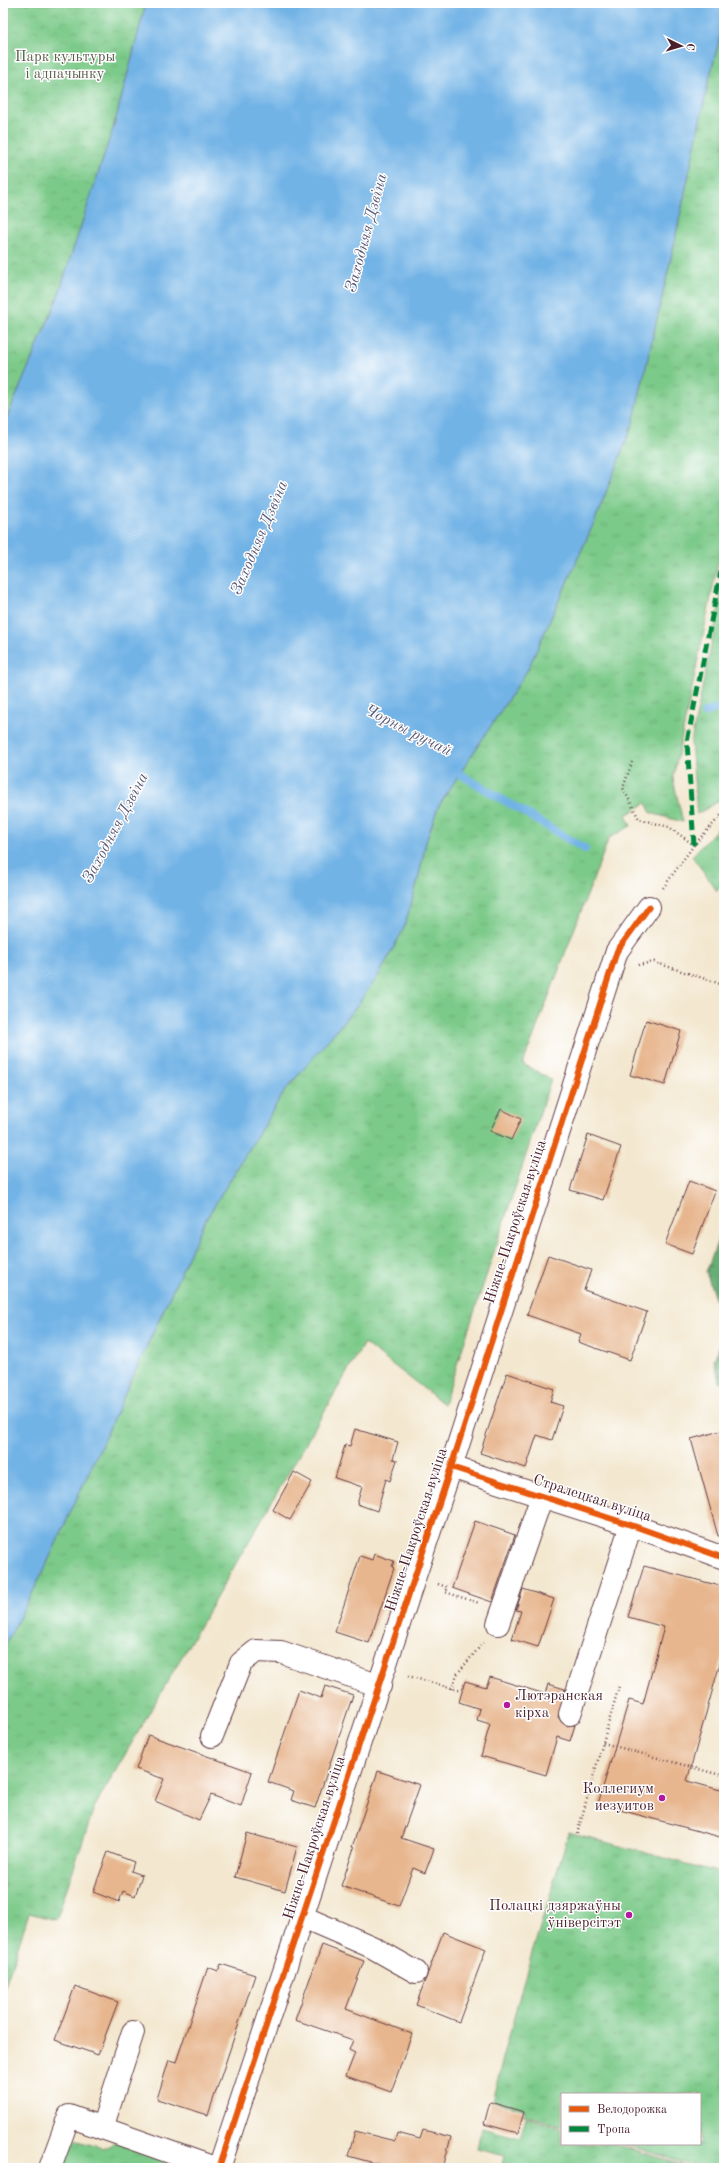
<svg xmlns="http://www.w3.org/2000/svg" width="727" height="2171" font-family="'Old Standard TT',serif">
	<defs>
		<pattern id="grass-tufts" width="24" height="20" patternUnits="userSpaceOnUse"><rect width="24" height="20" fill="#7cca89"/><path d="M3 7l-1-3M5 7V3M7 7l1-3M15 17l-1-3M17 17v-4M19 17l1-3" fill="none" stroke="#6dad76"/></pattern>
		<pattern id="forest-firs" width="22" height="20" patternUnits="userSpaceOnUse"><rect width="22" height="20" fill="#65ae75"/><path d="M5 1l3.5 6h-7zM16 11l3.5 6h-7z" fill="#558d60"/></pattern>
		<pattern id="park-crowns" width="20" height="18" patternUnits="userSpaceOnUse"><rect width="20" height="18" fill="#7cca89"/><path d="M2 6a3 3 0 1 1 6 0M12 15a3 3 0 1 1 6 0" fill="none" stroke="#6dad76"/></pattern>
	</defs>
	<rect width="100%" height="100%" fill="#fff"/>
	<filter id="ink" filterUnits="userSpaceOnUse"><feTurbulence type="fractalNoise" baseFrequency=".025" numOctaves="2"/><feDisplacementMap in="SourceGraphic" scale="8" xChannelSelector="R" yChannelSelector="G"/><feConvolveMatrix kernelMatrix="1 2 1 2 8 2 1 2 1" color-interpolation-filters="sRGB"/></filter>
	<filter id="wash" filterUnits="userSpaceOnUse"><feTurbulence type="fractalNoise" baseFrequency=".012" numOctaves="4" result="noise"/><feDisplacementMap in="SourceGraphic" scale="16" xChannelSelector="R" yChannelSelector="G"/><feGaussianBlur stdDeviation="0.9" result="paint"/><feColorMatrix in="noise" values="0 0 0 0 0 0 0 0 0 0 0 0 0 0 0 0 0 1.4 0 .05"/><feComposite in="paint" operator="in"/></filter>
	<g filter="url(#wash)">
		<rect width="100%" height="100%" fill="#f3e7cf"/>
		<!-- grass -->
		<g fill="url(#grass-tufts)" stroke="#63745a">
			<path d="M724,21V535L673,779L683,822L651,813L646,803L626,815L631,826L609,838L523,1064L551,1079L444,1404L364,1343L94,1808L56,1920L29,1913L3,1992V1649L42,1574L203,1224L284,1092L356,1007L380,973L404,928L418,880L426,842L438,807L528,669L596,518L633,423L673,249L707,88Z"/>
			<path d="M724,583V798L697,814L691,742Z"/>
			<path d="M724,822V883L717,891L692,856Z"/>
			<path d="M569,1832L724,1874V2168H703L623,2144H700V2094H562V2126L525,2115L526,2110L492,2101L523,1983Z"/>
			<path d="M526,2117L562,2128V2144H615L694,2168H502L505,2155L477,2148L482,2128L520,2138Z"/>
			<path d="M68,2138L102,2148L121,2140L188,2168H57Z"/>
		</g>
		<!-- forest -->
		<path fill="url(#forest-firs)" stroke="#586650" d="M724,1228V1382H719L714,1360L723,1336L716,1302L706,1272L722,1229Z"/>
		<!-- park -->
		<path fill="url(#park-crowns)" stroke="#63745a" d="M3,3H146L115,122L56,302L3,427Z"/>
		<!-- water -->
		<path fill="#72b3e6" stroke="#5e6988" d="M146,3H724V21L707,88L673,249L633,423L596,518L528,669L438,807L426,842L418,880L404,928L380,973L356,1007L284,1092L203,1224L42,1574L3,1649V427L56,302L115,122Z"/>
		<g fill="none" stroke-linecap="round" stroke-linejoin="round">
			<!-- stream -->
			<g stroke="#72b3e6" stroke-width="8">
				<path d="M704,713L724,706"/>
				<path d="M450,768L585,849"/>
			</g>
		</g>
		<g id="blocks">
			<!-- building -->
			<g fill="#e7b68e">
				<path d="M646,1020L681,1031L665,1085L630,1075Z"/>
				<path d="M501,1109L521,1119L511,1140L490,1131Z"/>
				<path d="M588,1135L621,1147L603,1200L570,1190Z"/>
				<path d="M689,1181L715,1191L692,1254L665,1244Z"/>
				<path d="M548,1255L591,1270L584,1290L647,1312L630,1360L578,1342L581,1334L527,1315Z"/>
				<path d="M507,1373L554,1389L550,1402L563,1406L552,1440L537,1435L526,1468L480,1453Z"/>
				<path d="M355,1429L398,1442L393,1459L397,1460L390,1481L386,1479L377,1511L357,1504L362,1487L335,1478L345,1445L350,1446Z"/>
				<path d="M724,1430V1536H718L691,1439Z"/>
				<path d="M294,1472L312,1482L290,1520L273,1510Z"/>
				<path d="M475,1521L515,1535L492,1602L452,1588Z"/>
				<path d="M374,1554L394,1561L392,1567L394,1568L369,1643L335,1632L360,1556L372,1560Z"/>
				<path d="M644,1566L724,1587V1649L687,1781L724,1791V1838L598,1804L629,1700L643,1704L664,1627L628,1617Z"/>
				<path d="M523,1589L554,1599L538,1647L512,1639L521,1611L516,1610Z"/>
				<path d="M490,1677L545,1694L548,1684L565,1689L558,1717L566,1726L575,1725L570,1741L557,1737L546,1775L481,1756L490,1724L477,1720L480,1709L459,1702L465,1681L486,1687Z"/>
				<path d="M325,1686L353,1695L315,1808L291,1800L294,1791L268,1782L299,1690L321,1698Z"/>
				<path d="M148,1735L252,1772L241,1806L211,1795L199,1820L155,1801L164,1779L136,1769Z"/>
				<path d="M378,1771L420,1785L401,1838L434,1849L425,1873L413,1868L399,1906L341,1886L354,1848L352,1847Z"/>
				<path d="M247,1833L297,1847L285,1891L235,1877Z"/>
				<path d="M108,1852L134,1862L131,1871L142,1875L135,1896L123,1891L119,1902L93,1892Z"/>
				<path d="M443,1932L486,1949L459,2022L416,2005Z"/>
				<path d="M322,1945L364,1961L346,2009L412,2034L391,2092L346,2076L355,2053L349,2050L353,2040L295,2020Z"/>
				<path d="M221,1964L255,1975L208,2115L157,2099L169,2060L176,2062L208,1967L218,1971Z"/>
				<path d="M75,1986L118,2002L98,2055L55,2040Z"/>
				<path d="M490,2102L524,2112L518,2133L484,2124Z"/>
				<path d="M423,2130L451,2137L443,2168H393L348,2156L355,2131L395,2141L397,2133L420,2139Z"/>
			</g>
		</g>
	</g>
	<g filter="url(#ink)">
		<use href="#blocks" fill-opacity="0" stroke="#633d44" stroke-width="1"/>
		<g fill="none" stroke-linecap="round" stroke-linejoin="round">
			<defs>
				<g id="minor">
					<path d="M451,1467L631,1525L724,1558"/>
					<path d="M498,1624L542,1496"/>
					<path d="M570,1714L631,1525"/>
					<path d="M212,1736L241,1663L256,1651L281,1652L380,1686"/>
					<path d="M303,1917L372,1947L416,1972"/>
					<path d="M133,2032L102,2128L215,2168"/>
					<path d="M50,2168L69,2116L102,2128"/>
					<path d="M219,2168L451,1467L617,951L649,907"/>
				</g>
			</defs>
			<!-- minor casing -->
			<use href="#minor" stroke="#633d44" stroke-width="24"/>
			<!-- path -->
			<g stroke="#633d44" stroke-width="2.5" stroke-dasharray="1 3" stroke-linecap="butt">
				<path d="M632,762L623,788L639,819L669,827L694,845"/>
				<path d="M663,888L694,845L724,812"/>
				<path d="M638,965L654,962L724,985"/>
				<path d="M438,1584L447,1587L445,1592L479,1603"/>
				<path d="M408,1676L462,1691"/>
				<path d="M452,1689L457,1674L483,1643"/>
				<path d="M603,1743L724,1776"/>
				<path d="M577,1834L619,1686"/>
			</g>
			<!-- minor -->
			<use href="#minor" stroke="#fff" stroke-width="22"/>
			<!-- quiet -->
			<path stroke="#00873e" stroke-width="5" stroke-dasharray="10 5" stroke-linecap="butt" d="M694,845L687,742L724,556"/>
			<defs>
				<g id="cycleway">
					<path d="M451,1467L631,1525L724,1558"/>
					<path d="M219,2168L451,1467L617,951L649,907"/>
				</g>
			</defs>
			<!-- cycleway casing -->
			<use href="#cycleway" stroke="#fff" stroke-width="8"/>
			<!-- cycleway -->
			<use href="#cycleway" stroke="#e8590c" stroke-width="6"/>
		</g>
	</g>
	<!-- markers -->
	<g fill="#b5179e" stroke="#fff" stroke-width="1.5">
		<circle cx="507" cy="1705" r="4"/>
		<circle cx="662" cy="1798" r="4"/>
		<circle cx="629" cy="1915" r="4"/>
	</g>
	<g text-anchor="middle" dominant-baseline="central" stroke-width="3" stroke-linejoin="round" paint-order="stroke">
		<!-- park labels -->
		<g font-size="15" fill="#5c5b4c" stroke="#fff">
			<text x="65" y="57">Парк культуры<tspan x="65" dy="17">і адпачынку</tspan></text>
		</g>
		<!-- street labels -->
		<g font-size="15" fill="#4a1f2b" stroke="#fff">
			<text transform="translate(516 1222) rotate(-72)">Ніжне-Пакроўская вуліца</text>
			<text transform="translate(592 1499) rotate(18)">Стралецкая вуліца</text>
			<text transform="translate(417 1530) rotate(-72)">Ніжне-Пакроўская вуліца</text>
			<text transform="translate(315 1838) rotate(-72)">Ніжне-Пакроўская вуліца</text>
		</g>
		<!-- poi labels -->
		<g font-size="15" fill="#4a1f2b" stroke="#fff" text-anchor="end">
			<text x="515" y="1696" text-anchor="start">Лютэранская<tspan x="515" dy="17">кірха</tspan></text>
			<text x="654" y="1789">Коллегиум<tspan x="654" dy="17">иезуитов</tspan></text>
			<text x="621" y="1906">Полацкі дзяржаўны<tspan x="621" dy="17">ўніверсітэт</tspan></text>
		</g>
		<!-- water labels -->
		<g font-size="16" font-style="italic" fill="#5a5a76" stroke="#fff">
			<text transform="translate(367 233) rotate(-75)">Заходняя Дзвіна</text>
			<text transform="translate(260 538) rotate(-67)">Заходняя Дзвіна</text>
			<text transform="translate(408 731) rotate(27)">Чорны ручай</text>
			<text transform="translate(116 828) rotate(-62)">Заходняя Дзвіна</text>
		</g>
	</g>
	<!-- margin -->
	<rect width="727" height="2171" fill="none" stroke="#fff" stroke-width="16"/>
	<!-- legend -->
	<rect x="561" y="2093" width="140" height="52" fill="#ffffff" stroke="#b7a5aa"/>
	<rect x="569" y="2106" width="20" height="6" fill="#e8590c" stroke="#b7a5aa"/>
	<text x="597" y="2113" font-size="12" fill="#4a1f2b">Велодорожка</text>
	<rect x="569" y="2126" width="20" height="6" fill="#00873e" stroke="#b7a5aa"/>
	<text x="597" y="2133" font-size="12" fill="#4a1f2b">Тропа</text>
	<!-- north arrow -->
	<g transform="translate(681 46) rotate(95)" stroke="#ffffff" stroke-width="3" paint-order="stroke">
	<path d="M0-3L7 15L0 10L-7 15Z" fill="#4a1f2b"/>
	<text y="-6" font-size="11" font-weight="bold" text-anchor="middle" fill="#4a1f2b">С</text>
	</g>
</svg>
